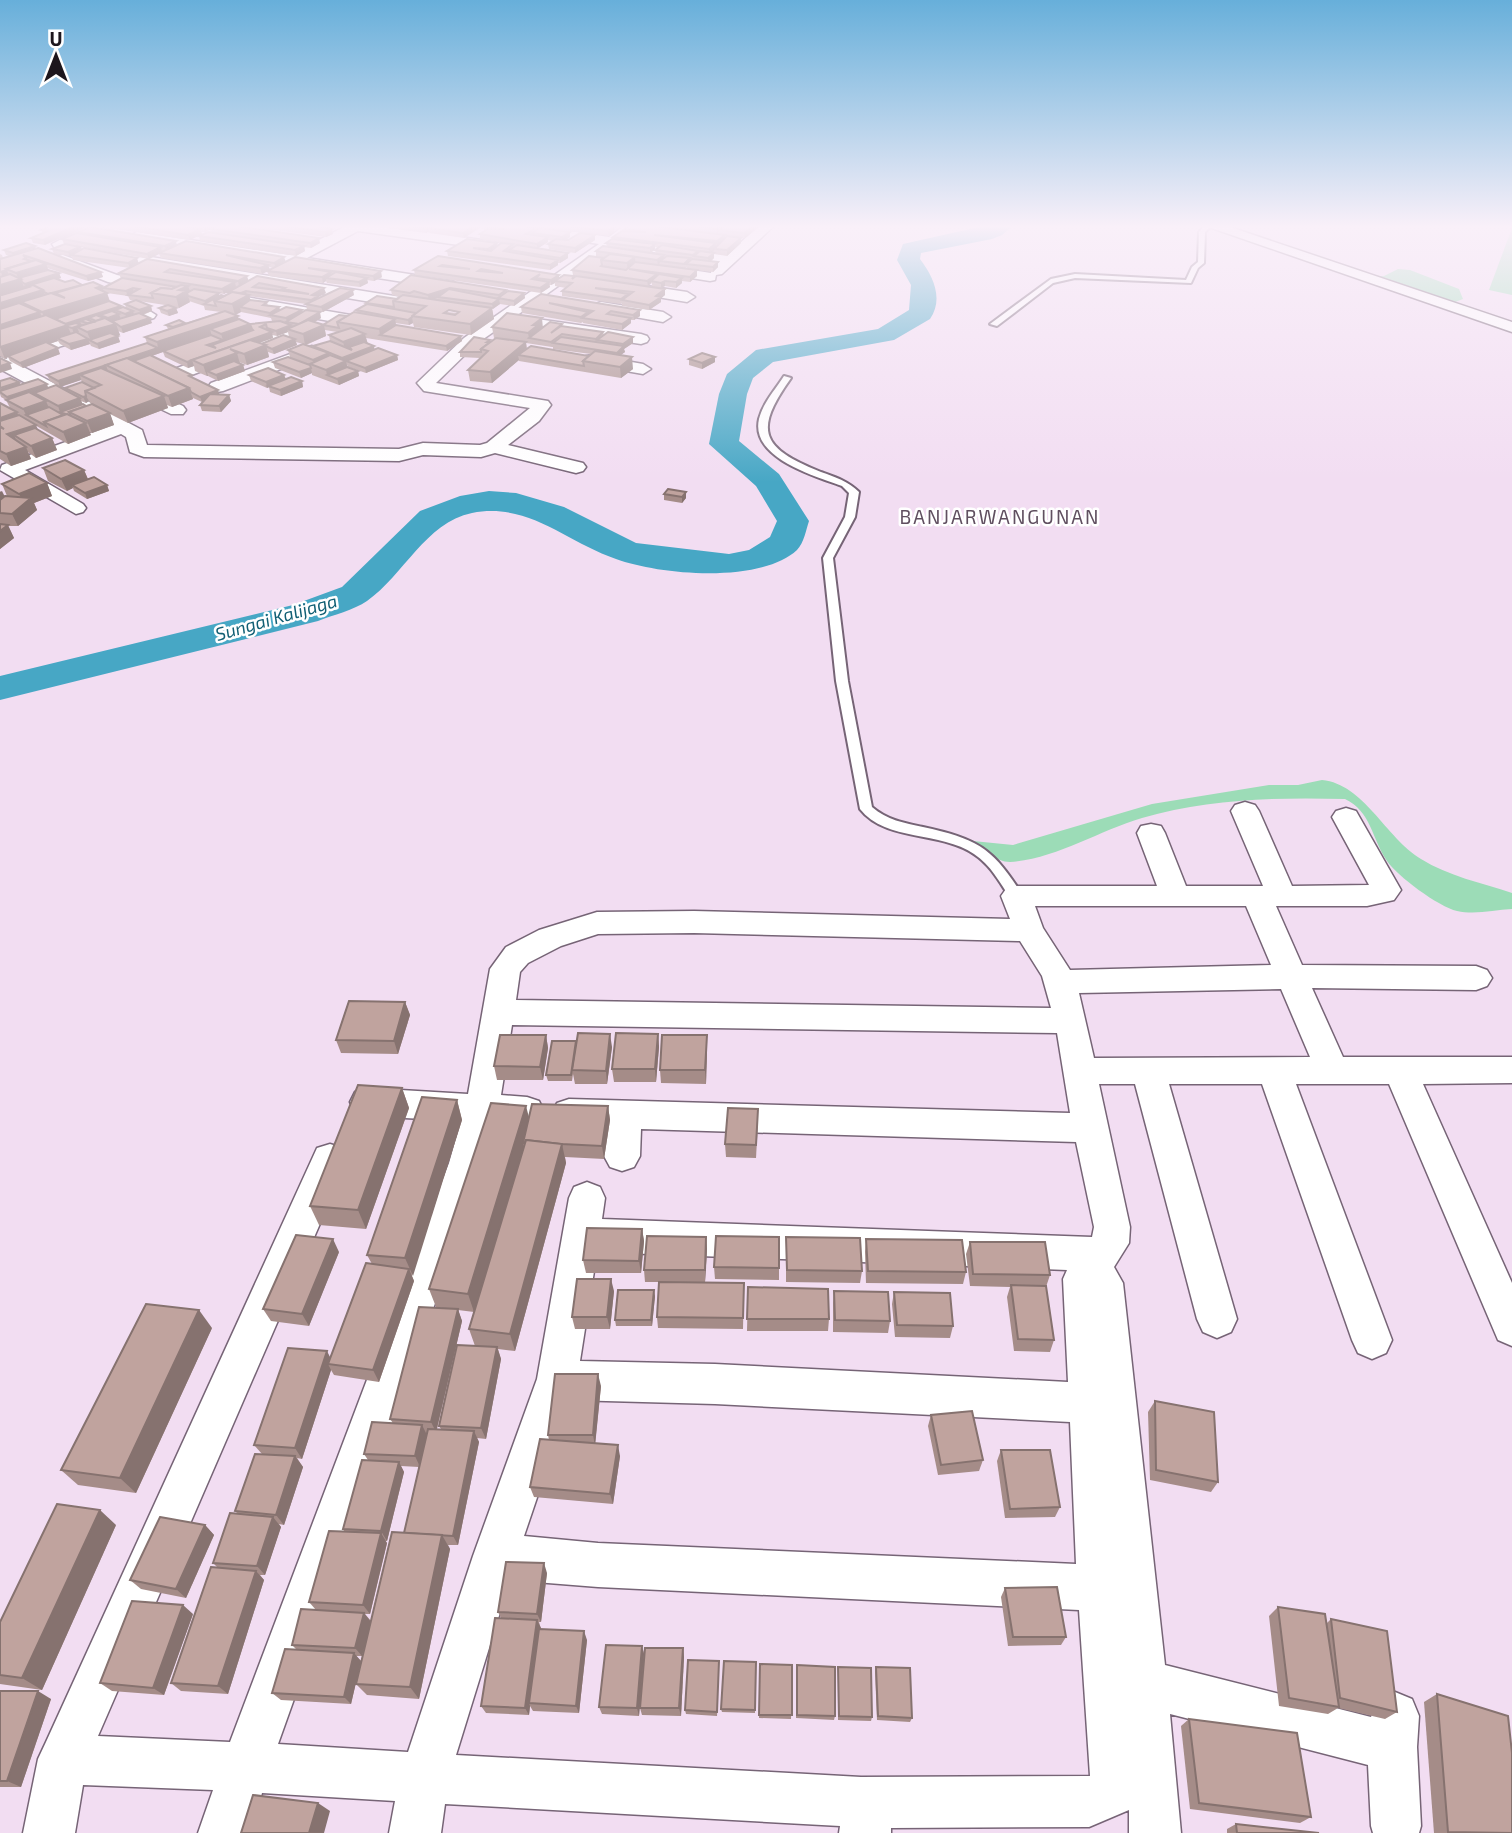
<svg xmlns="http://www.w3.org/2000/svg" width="1512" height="1833" font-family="'Exo 2',sans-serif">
	<rect width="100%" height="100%" fill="#f2ddf2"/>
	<!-- green -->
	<g fill="#9cdcb7">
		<path d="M1512,228V295L1489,290Z"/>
		<path d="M1398,269L1410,270L1459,289L1463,299L1450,304L1369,277L1384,276Z"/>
		<path d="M1322,780C1364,784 1385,837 1421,859C1448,876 1482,883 1512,893V909C1494,910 1475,915 1457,911C1439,907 1397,876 1387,861C1372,839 1371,811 1345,799C1277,797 1208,799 1142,818C1098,831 1056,859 1010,862C996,862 983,849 973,841L1013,845L1152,804L1269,785H1298Z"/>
	</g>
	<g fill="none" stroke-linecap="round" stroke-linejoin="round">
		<!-- river -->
		<path fill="#47a7c5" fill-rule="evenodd" d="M988,225H1014L1002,235L992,239L921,253L920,259C933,276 944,299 930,319L894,340L773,362L753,378L747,394L739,441L779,474L809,521C806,530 804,543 797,550C760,584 660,575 616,559C566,542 529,502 472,513C425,523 404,575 367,601C354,610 333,615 318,621L0,700V676L293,605L342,587L420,511L460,496L489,491L516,493L564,507L636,543L729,554L749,550L770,537L777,521L756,486L709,444L719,394L727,374L756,350L878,329L909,310L911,285L897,260L903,244Z"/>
		<defs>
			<g id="lane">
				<path d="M1205,225H1212L1205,232L1204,263L1198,268L1191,283L1075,278L1053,283L997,326L990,324L1051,279L1075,274L1186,280L1192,267L1198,262L1199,232Z"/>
				<path d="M784,376L791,378C753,431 761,448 821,472C835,477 848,481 859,492L855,517L833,558L848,681L872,807C887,820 904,823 923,827C978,839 993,848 1023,896L1021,899H1011C1000,883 991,865 974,854C941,831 886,842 860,809L836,681L823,558L845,517L849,493L842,486C815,476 750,458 759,419C763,403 775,390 784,376Z"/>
			</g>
			<g id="street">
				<path d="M89,225H107L64,247H54L52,244Z"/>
				<path d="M341,225H379L502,243L509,247L502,251L358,231L307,258L453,281L456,284L453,287L448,289L295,265L287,267L280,262L137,240L130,236L137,232L290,255L342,228Z"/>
				<path d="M494,225H531L609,237L625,225H641L624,239L728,254L760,225H775L722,274L716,275L715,280L710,281L659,273L652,269L659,265L711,273L712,268L719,262L614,246L516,316L641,334L647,336L649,339L647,342L641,344L505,324L476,344L436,383L548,401L551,405L539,421L508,445L583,463L586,467L583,471L576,473L495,453L481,457L423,455L399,461L144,457L130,452L126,437L121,434L25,470L83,504L86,508L83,512L76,514L0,470L2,465L107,427L0,369V357L7,359L8,353L148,310L156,315L154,318L12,361L142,430L147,445L399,449L423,443L480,445L487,443L530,408L430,392L424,391L417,383L464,338L599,244L500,229Z"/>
				<path d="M1203,225H1224L1512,322V332Z"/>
				<path d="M82,246L413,299L421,304L413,309L77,253V247Z"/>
				<path d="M63,255L117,275L161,284L164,287L156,292L108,282L58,262L56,259L58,256Z"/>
				<path d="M627,283L687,292L695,297L687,302L622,291L619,288Z"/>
				<path d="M240,296L374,319L382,324L374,329L235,304L232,301L235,298Z"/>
				<path d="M601,302L663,312L671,317L663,322L596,310L593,307L596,304Z"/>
				<path d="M298,324L304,326L306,329L304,332L189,376H177L174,372L177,368Z"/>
				<path d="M312,346L320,351L318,355L223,391L217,392L208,387L211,383Z"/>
				<path d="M592,355L643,364L651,369L643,374L586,364L584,360L586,356Z"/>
				<path d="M131,383L183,406L186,410L183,414H171L125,392L122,388L125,384Z"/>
				<path d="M1245,802L1255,805L1259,811L1292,886L1369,885L1332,817L1336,811L1346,808L1356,811L1401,890L1394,900L1367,906H1276L1302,965L1476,966L1487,970L1492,978L1487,986L1476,990L1312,988L1343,1057H1512V1083L1423,1084L1512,1283V1346L1498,1340L1389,1084H1296L1392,1340L1386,1353L1372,1359L1358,1353L1352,1340L1262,1084H1169L1237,1319L1231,1332L1217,1338L1203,1332L1197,1319L1135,1084H1099L1130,1227L1129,1243L1114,1267L1123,1283L1165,1665L1371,1717L1378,1699L1395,1692L1412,1699L1419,1716L1417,1747L1421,1826L1419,1833H1373L1371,1826L1368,1765L1170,1714L1181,1833H1129V1810L1089,1827L891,1828V1833H839L840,1826L445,1804L441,1833H389L395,1801L262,1793L250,1833H198L213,1790L83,1785L75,1833H23L38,1759L46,1742L312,1159L317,1148L330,1144L343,1148L348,1159L98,1736L230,1742L449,1163L461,1121L367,1116L355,1112L350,1102L355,1092L367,1088L468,1094L490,969L506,947L539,930L597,912L694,911L1010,919L1001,896L1006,889L1016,886H1157L1137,833L1141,826L1151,824L1161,826L1165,833L1186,886H1263L1231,811L1235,805ZM1035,906H1246L1271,965L1070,970L1043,928ZM694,933L1020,941L1042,976L1051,1008L516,1000L520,972L528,963L561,946L598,934ZM1281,989L1310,1057L1094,1058L1079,993ZM512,1025L1057,1033L1070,1113L569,1099L557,1103L552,1113L557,1123L569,1127L606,1128L604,1156L610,1167L622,1171L634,1167L640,1156L641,1129L1076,1142L1094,1227L1092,1237L602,1219L605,1198L600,1187L587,1182L574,1187L569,1198L537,1379L473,1556L408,1752L278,1744L485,1163L495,1123L527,1125L539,1121L544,1111L539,1101L527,1097L501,1095ZM597,1252L1067,1270L1063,1279L1068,1382L715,1364L580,1361ZM570,1400L715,1404L1070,1422L1076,1564L598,1543L524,1536ZM510,1580L598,1587L1079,1610L1090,1776L861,1777L456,1755Z"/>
			</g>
		</defs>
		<!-- lane casing -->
		<use href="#lane" stroke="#766476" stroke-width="4"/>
		<!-- street casing -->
		<use href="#street" stroke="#766476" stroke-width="3"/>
		<!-- lane -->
		<use href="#lane" fill="#fff" fill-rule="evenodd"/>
		<!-- street -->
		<use href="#street" fill="#fff" fill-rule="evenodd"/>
	</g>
	<!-- wall -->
	<g fill="#a58c88" fill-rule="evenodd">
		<path d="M51,225L45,245L33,243L31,238L43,233L41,230Z"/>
		<path d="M102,225H214L215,227L218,225H242L239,227L320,243L311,248L304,247L305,251L296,256L200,241L199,236L212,233L211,229L205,232H201L202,234L190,240L102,227Z"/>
		<path d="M336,225L331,228L332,229L333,234L326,237L245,226Z"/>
		<path d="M381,225H483L464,238L430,233L429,231L426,233L381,227Z"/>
		<path d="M485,225H623L617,230H614V232L609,236L551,229L570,237L566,240H595L575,253L549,249L548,244L553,241L548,240V242L538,248L568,253V258L560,263H558V265L550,270L448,256L447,251L497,243L498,246L504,243L480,239V234L484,231V226Z"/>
		<path d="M650,225L760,226L745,238L725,236V238H741V243L727,256L714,254V258L711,261L718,267L713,272L687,269V267L684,269L697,270V276L690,282L682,281V283L676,288L665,286L661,288L652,287V283L648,286L665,295L661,298V302L649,310L622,306V303L621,304L562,296V291L566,288L555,286V283L551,285H549L550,287L541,293L415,275L414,270L438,256L559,275V278L574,276L575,278L585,277L573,275L572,270L604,258L596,256V251L607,247L606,243L613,239V237L625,231L624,229L719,235V232L717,234ZM655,247L659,248L655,250L656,254L651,253Z"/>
		<path d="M78,232L177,245L382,277L374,281L367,280L368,283L360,287L327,283L326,281L323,283L269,276L267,271L274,268L269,267L270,270L262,274L161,258L159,254L149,259L81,247L82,250L139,263L326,293L318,297L319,298L354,295L323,312L307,310L306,304L249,296L250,300L267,302L268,306L279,307L280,310H302V312L321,318L314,322L323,324L357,313L356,310L366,304V303L397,299L400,297L392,295L391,290L411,275L506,290L507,292L524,293L525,298L514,306L500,304L492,309L494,319L471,335L414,327L413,323L409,325L395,323L396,325L461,336L462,341L447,351L366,338L368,344L374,346V350L397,355L398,360L366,373L348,367L346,363L347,367L358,371L359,376L339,385L312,375V373L301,378L275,368L273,362L290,357L288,350L303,344L296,342L297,345L274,354L268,352L269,357L247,365L239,362L243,365L245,371L218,381L208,376H207L195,371L194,366L188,368L165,357L163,352L160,353L152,356L192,375L193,378L219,395H229L231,401L221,412L202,411L200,405L202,402L193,398V399L172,407L167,405L168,408L128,423L110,414L114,425L92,433L89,432L91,435L68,444L33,424L37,429L52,438L57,450L36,458L28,452L31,459L11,466L0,459V403L10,408L6,400L1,397L0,394V381L19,382L20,384L66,390L65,388L82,382L81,380L60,387L50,381L47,375L147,343L145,337L168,329L166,325L185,323L221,312L205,310L204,306L189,301L190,302L179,308L174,307L176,308L178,313L169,316L161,313L159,308L165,305L139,301L151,306L152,311L143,315L152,323L123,333L118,331L120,335L117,336H118L120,342L99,349L91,346L89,342L90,344L71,350L60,344L58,341L49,344L60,354L23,368L10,361L8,357L5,359L0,356V254L2,255L3,258L9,256L6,255L4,250L36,248L101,272L103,277L88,281L47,268L48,270L59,273L61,278L58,279L65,282L82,285L102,286L104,292L103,288L121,279L119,273L130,268L73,260L71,256L54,254L52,249L64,244L62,239L79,234ZM232,290L228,292L229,293L224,296H219L205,291L224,294ZM107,293L128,296L130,300L135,301L125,304L126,308H122L110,301ZM449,310L459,312L457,313L447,312ZM241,312L271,318L272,321H275L250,324L239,319L235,315ZM325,330L337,332L329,335L330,341L314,348L306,345L326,336ZM288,332L289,337L261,344L259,343L273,338L272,335L277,336ZM81,401L86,403L89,401L91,404L87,406L83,404Z"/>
		<path d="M541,294L640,310V316L634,320H631V323L622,330L583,323V322L581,323L522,313L521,307Z"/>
		<path d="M563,326L603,332L604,335L633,337V343L624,349L625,352L620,355L633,369L621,378L519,361V360L492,383L470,381L468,370L480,358L460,357V352L490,340V342L495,338H494L492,327ZM526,343L552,347H553V349L591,354L589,356L527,349Z"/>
		<path d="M715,357V362L702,369L689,365V359Z"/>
		<path d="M249,375H284L286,379L302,381L303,387L281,396L270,392L269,387L267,388L251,381Z"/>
		<path d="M43,468L84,470L88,479L107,485L109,491L87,499L74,491L73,488L67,491L48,481Z"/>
		<path d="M47,483L52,496L34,503L37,510L18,526H8L14,538L0,549V491L4,496H7L2,484Z"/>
		<path d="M664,494L686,498L682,503L664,500Z"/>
		<path d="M405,1002L410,1015L398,1054L341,1053L336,1040Z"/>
		<path d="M658,1034L659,1047L656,1082H614L612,1069Z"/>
		<path d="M546,1035L548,1048L543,1080H497L494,1066Z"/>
		<path d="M707,1035V1048L706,1084L661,1083L660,1070Z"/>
		<path d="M576,1045L612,1047L607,1084H575L573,1074L572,1081H548L546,1075Z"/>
		<path d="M402,1088L409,1108L366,1229L319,1225L310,1206Z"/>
		<path d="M457,1100L462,1120L412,1276L414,1281L379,1382L334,1375L331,1370L302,1459L297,1458L303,1467L284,1525L279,1524L281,1527L265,1575H260L264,1580L228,1694L181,1691L171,1683L217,1567L213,1563L238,1514L235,1511L262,1454L254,1445L330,1357L372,1264L367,1255Z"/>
		<path d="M608,1106L610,1120L604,1159L565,1157L566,1163L515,1351L498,1349L501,1359L486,1439L477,1438L479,1442L458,1545H448L450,1549L419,1699L367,1695L356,1684L371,1623L362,1656H356L361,1661L351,1704L281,1700L272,1693L297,1650L292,1645L316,1610L309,1602L344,1531L343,1529L368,1460L364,1454L393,1423L390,1419L450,1309L436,1307L429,1289L529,1117ZM458,1310L474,1312L469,1329L475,1346L439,1426L441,1429H437L462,1321ZM401,1466L419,1467L404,1533L371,1621L365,1614H370L387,1543L385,1541H387L404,1472Z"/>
		<path d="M758,1122L756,1158L726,1157L725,1144Z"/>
		<path d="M642,1229L644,1241L641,1273H586L583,1260Z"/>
		<path d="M706,1237L707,1249L705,1282H645L644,1270Z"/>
		<path d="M779,1237V1280L715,1279L714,1267Z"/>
		<path d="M786,1237L862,1271L860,1283L786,1282Z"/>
		<path d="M866,1239L966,1272L963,1284L866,1283L865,1252Z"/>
		<path d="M970,1242L1050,1275L1046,1287L1054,1340L1050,1352L1014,1351L1007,1297L1010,1287L970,1286L966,1254Z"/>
		<path d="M339,1252L309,1326L271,1321L263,1309Z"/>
		<path d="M744,1283L743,1329L658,1328L657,1317Z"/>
		<path d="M748,1287L829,1319L828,1331H747Z"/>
		<path d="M614,1291L610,1329H575L572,1317Z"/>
		<path d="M834,1291L890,1321L888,1333L833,1332V1303Z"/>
		<path d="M894,1292L953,1326L950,1338L895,1337L892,1304Z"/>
		<path d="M655,1296L652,1326H616L615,1320Z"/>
		<path d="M212,1328L136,1493L78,1485L61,1470Z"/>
		<path d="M601,1386L595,1444L620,1456L613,1504L534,1497L530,1487L549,1440L548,1435Z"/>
		<path d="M1155,1401L1218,1482L1211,1492L1150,1480L1148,1412Z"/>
		<path d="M931,1415L983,1460L979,1471L938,1475L928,1426Z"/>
		<path d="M1001,1450L1060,1507L1055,1517L1005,1518L997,1461Z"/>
		<path d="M116,1525L42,1690L0,1684V1622Z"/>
		<path d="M205,1525L214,1535L186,1598L141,1589L130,1580Z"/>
		<path d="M547,1573L541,1622H539L541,1629L587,1640L579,1713L533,1711L530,1706L529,1715L486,1713L481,1706L501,1618L498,1612Z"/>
		<path d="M1005,1588L1066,1637L1061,1645L1008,1646L1001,1597Z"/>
		<path d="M1278,1607L1327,1623L1331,1619L1397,1712L1385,1719L1338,1708L1328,1714L1279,1706L1269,1616Z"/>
		<path d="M193,1614L164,1695L112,1691L100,1683Z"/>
		<path d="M642,1646L644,1654L639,1716L602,1714L599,1707Z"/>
		<path d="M683,1648L684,1657L681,1716L642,1715L640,1708Z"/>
		<path d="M719,1661L717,1716L686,1714L685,1710Z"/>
		<path d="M756,1662L755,1713L722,1712L721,1709Z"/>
		<path d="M760,1664L792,1665L791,1719L759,1718Z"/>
		<path d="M797,1665L835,1716L834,1720L796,1718Z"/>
		<path d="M838,1667L872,1717L871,1721L838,1720Z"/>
		<path d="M876,1667L912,1718L910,1722L877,1720L875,1671Z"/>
		<path d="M0,1691L51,1699L21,1787H0Z"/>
		<path d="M1437,1694L1512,1833H1434L1424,1702Z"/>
		<path d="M1189,1719L1311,1817L1300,1823L1190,1809L1181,1726Z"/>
		<path d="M1236,1824L1319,1833H1227V1829Z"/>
	</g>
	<!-- shaded-wall -->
	<g fill="#86726f">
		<path d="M77,225H91L45,245L43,240Z"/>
		<path d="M207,225H214L215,227L205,232L203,227Z"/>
		<path d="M430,225H436L429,228V231L426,233L425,228Z"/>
		<path d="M475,225L483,226L464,238L463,233Z"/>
		<path d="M721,225H722V230H719V232L717,234V229Z"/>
		<path d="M754,225L760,226L745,238L744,233Z"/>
		<path d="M614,227V232L609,236L608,231Z"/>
		<path d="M200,229L202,234L190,240L188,235Z"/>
		<path d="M332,229L333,234L326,237L325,232Z"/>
		<path d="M570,232V237L562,242V237Z"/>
		<path d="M595,235V240L575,253V248Z"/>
		<path d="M725,235V240L717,246V241Z"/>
		<path d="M548,237V242L537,249V244Z"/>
		<path d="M319,238L320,243L311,248L310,243Z"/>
		<path d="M741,238V243L727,256V250Z"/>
		<path d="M176,241L177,246L166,251L165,246Z"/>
		<path d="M497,243L498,248L489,254L488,249Z"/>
		<path d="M716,243V248L714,249V251L710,254L709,249Z"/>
		<path d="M655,244V249L650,254V248Z"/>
		<path d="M35,246L37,251L15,258L13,253Z"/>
		<path d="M304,246L305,251L296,256L295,250Z"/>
		<path d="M80,247L82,252L71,255V256L70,257L68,252Z"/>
		<path d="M161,247L162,252L159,253V254L149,259L147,254Z"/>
		<path d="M568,253V258L560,263V258Z"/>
		<path d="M714,253V258L709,263L708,258Z"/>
		<path d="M664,255L665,260L660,261V263L658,265L657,260Z"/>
		<path d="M284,257L286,262L276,268L274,263Z"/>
		<path d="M635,257L636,267L628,274L627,263Z"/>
		<path d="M137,258L139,264L130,268L128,263Z"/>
		<path d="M558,260V265L550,270V265Z"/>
		<path d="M718,262V267L713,272V267Z"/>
		<path d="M46,264L50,274L22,282L25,290L0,294V282L19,280L16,273Z"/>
		<path d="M268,265L270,270L262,274L260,268Z"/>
		<path d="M7,270L9,276L3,278L1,272Z"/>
		<path d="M697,270V276L690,282V277Z"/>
		<path d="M381,271L382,277L374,281L373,276Z"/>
		<path d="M101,272L103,277L88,281L86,276Z"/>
		<path d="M331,272L332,277L326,278V281L323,283L322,277Z"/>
		<path d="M59,273L61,278L34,287L30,285L31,288L27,289L25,284Z"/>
		<path d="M657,274V279L651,281V283L648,286L647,281Z"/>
		<path d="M559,275V280L555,281V283L551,285V280Z"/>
		<path d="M247,276L249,282L239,286L238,281Z"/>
		<path d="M367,278L368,283L360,287L359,282Z"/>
		<path d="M682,278V283L676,288V282Z"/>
		<path d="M665,281V286L661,288V283Z"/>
		<path d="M235,282L236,287L224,294L222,289Z"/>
		<path d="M549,282L550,287L541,293L540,288Z"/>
		<path d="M102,286L105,293H107L110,303L46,322L42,312Z"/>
		<path d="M188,286L192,296H188L190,302L179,308L176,297L179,290Z"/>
		<path d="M133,288L134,293L128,295V297L126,291Z"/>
		<path d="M324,288L326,293L318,297L319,301L312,305L311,300L312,295Z"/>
		<path d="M450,288L451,293L429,301L428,295Z"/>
		<path d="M665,289V295L661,298V302L649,310V305L656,296Z"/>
		<path d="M43,290L47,301L21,302L24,308L0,315V301Z"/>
		<path d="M353,290L354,295L323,312L321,307Z"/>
		<path d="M246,291L247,296L249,295L252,305L240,307L241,312L235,315L232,304L240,294Z"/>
		<path d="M219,293L220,299L206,305L205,301Z"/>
		<path d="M524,293L525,298L514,306V301Z"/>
		<path d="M499,299L500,304L493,309L492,304Z"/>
		<path d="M121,306L123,311L115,310L116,313L100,315L101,318H89L90,321H80L81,324L71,328L68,327L72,336L57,338L58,341L10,357L8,356V357L5,359L0,347L60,325Z"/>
		<path d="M151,306L152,311L141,315L139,310Z"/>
		<path d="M279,307L281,313L270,315L271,319L270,313Z"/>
		<path d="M176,308L178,313L169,316L167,311Z"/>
		<path d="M492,308L494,319L471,335L470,324Z"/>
		<path d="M302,310L303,315L287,322L286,318Z"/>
		<path d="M640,310V316L634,320L633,315Z"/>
		<path d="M133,311L135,317L127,319L125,314Z"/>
		<path d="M40,312L44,323L0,337V322Z"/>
		<path d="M320,312L321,318L302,330L300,324Z"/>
		<path d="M119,314L121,320L110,324L108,318Z"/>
		<path d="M238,316L241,327L250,324L253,335L212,345L213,349L207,345L223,340L221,334L210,329L212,337L163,351V352L114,369L106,365L158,348L157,342Z"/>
		<path d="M412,317L413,323L409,325L408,320Z"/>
		<path d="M150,318L152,323L123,333L121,327Z"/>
		<path d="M542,318L543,329L529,338L528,333L533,325Z"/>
		<path d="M631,318V323L622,330V324Z"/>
		<path d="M395,319L397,330L380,335L379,329Z"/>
		<path d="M116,324L120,335L94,342L91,341L87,332Z"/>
		<path d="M291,325L292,331L287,329L288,332L277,336L276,331Z"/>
		<path d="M324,325L326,336L305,345L303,334Z"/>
		<path d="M77,327L79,332L74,334L72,328Z"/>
		<path d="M272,332L273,338L236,351L230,349L193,360Z"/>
		<path d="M365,334L368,345L346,353L343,342Z"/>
		<path d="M118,336L120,342L99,349L97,344Z"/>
		<path d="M461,336L462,341L447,351L446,346Z"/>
		<path d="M633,337V343L624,349L625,352L617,358V353L623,347V344Z"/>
		<path d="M88,339L90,344L71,350L69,344Z"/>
		<path d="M295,339L297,345L274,354L272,349Z"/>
		<path d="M526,342L527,353L518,355L519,360L492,383L490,372Z"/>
		<path d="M266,345L269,357L247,365L244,354Z"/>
		<path d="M374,346L375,352L346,361L349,373L327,375L328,381L326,370L343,362L342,358Z"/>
		<path d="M58,348L60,354L23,368L20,363Z"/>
		<path d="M237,353L240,364L207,371L208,376H207L203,365Z"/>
		<path d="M329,353L332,365H314L313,360Z"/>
		<path d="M397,355L398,360L366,373L365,368Z"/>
		<path d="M632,357L633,369L621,378L620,367Z"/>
		<path d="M715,357V362L702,369V363Z"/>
		<path d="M192,360L194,366L188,368L187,362Z"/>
		<path d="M10,363L12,369L0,373V366Z"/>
		<path d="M106,365L108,371L80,375L81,380L60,387L58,381Z"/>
		<path d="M243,365L245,371L218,381L216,375Z"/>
		<path d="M311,368L312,373L301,378L299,372Z"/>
		<path d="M358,371L359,376L339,385L337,379Z"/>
		<path d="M284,375L286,380L267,388L266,382Z"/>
		<path d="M302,381L303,387L281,396L280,390Z"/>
		<path d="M19,382L22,387L3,394L0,389Z"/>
		<path d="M47,384L49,390L34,393L35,395L9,402L7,397Z"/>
		<path d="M189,388L193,399L172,407L168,396Z"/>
		<path d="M218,390L220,396L202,402L200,397Z"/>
		<path d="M229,395L231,401L221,412L219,406Z"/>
		<path d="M86,396L89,401L86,403L83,397Z"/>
		<path d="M164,396L168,408L128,423L123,411Z"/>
		<path d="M80,398L85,410L69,412H60L58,406Z"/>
		<path d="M46,401L51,413L26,415L23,409Z"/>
		<path d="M17,412L22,424L0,426V418Z"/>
		<path d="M110,413L114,425L92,433L87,421Z"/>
		<path d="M86,423L91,435L68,444L63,432Z"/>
		<path d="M36,425L41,437L14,435L18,444L7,434Z"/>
		<path d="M52,438L57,450L36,458L31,446Z"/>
		<path d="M26,447L31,459L11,466L6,454Z"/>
		<path d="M84,470L89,482L72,485L73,488L67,491L61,479Z"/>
		<path d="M47,483L52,496L34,503L37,510L18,526L12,514L24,504L19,494Z"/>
		<path d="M107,485L109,491L87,499L85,493Z"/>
		<path d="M2,491L8,503L0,509V492Z"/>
		<path d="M686,492V498L682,503V497Z"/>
		<path d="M8,525L14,538L0,549V531Z"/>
		<path d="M405,1002L410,1015L398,1054L394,1041Z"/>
		<path d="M610,1034L612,1047L607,1084L606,1071Z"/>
		<path d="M658,1034L659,1047L656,1082L655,1069Z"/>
		<path d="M546,1035L548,1048L543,1080L540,1067Z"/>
		<path d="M707,1035V1048L706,1084L705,1070Z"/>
		<path d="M402,1088L409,1108L366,1229L358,1210Z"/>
		<path d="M457,1100L462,1120L413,1276L405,1258Z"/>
		<path d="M526,1106L531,1125L523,1143L524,1147L474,1312L468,1294Z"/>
		<path d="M608,1106L610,1120L604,1159L602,1146Z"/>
		<path d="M562,1144L566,1163L515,1351L510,1334Z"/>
		<path d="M642,1229L644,1241L641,1273L639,1261Z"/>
		<path d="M706,1237L707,1249L705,1282V1270Z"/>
		<path d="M333,1239L339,1252L309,1326L302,1314Z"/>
		<path d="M409,1269L414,1281L379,1382L373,1370Z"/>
		<path d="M611,1279L614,1291L610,1329L607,1317Z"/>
		<path d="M654,1290L655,1296L652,1326L651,1320Z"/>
		<path d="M458,1309L462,1321L436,1432L431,1422Z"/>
		<path d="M199,1310L212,1328L136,1493L120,1478Z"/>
		<path d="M497,1347L501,1359L486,1439L481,1428Z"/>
		<path d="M327,1351L333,1363L328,1364L331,1370L302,1459L295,1448Z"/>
		<path d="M598,1374L601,1386L595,1446L593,1435Z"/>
		<path d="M422,1425L427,1435L420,1467L415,1456Z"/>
		<path d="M474,1431L479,1442L458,1545L453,1536Z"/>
		<path d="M618,1445L620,1456L613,1504L610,1494Z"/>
		<path d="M295,1456L303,1467L284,1525L276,1515Z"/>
		<path d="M399,1462L404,1472L387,1541L381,1531Z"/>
		<path d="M100,1510L116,1525L42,1690L22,1678Z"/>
		<path d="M273,1517L281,1527L265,1575L257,1566Z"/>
		<path d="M205,1525L214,1535L186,1598L176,1589Z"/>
		<path d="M381,1533L387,1543L370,1614L363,1605Z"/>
		<path d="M442,1535L450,1549L419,1699L410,1687Z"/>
		<path d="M544,1563L547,1573L541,1622L537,1614Z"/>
		<path d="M256,1571L264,1580L228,1694L218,1686Z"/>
		<path d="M183,1605L193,1614L164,1695L153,1688Z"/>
		<path d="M364,1613L371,1622L362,1656L355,1648Z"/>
		<path d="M537,1620L541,1628L531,1704L529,1703L530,1706L529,1715L525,1708Z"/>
		<path d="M584,1631L587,1640L579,1713L576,1706Z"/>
		<path d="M642,1646L644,1654L639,1716L637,1708Z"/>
		<path d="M683,1648L684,1657L681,1716L679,1708Z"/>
		<path d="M354,1653L361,1661L351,1704L344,1697Z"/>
		<path d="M38,1691L51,1699L21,1787L7,1781Z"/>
		<path d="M318,1803L330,1811L324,1833H309Z"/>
	</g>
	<!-- building -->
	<g fill="#c0a39e" stroke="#86726f" stroke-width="2" fill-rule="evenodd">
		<path d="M51,225H77L43,240L31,238L48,231L41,230Z"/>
		<path d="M126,225H176L200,229L188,235Z"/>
		<path d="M218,225H229L319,238L310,243L211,229Z"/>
		<path d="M277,225H312L332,229L325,232Z"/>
		<path d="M409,225H430L425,228L408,226Z"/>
		<path d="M433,225H475L463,233L429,228Z"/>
		<path d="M485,225H517L536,228L526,234L548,237L537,244L480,234L488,229H504L484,226Z"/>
		<path d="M560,225H605L614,227L608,231Z"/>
		<path d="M630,225H645L725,235L717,241L654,235L716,243L709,249L613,237L622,231L646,232L624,229Z"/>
		<path d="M688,225H721L717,229Z"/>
		<path d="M725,225H754L744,233L719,230Z"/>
		<path d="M90,227L176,241L165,246L78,232Z"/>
		<path d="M540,228L570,232L562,237L532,233Z"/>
		<path d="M208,232L304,246L295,250L199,236Z"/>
		<path d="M76,233L161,247L147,254L62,239Z"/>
		<path d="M580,233L595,235L575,248L548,244L556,239L568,240Z"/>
		<path d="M727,236L741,238L727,250L714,249Z"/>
		<path d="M467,239L497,243L488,249L473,248L491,251L501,243L513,244L504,251L558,260L550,265L447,251Z"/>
		<path d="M612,239L655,244L650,248L606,243Z"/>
		<path d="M186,241L284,257L274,263L226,255L268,265L260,268L159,253Z"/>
		<path d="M26,243L35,246L13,253L4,250Z"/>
		<path d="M65,244L80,247L68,252L52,249Z"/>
		<path d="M517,245L568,253L560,258L509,250Z"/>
		<path d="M662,245L698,251L693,255L655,250Z"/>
		<path d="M603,246L664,255L657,260L596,251Z"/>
		<path d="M38,248L101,272L86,276L23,255L26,258L24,259L31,261L6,269L7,270L0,272V259Z"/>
		<path d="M84,248L137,258L128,263L71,255Z"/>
		<path d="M700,251L714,253L708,258L694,256Z"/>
		<path d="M610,254L635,257L627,263L601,260Z"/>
		<path d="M438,256L559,275L551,280L536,278L540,274L532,279L549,282L540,288L414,270ZM442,265L470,269L440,266ZM481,269L503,273L478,271Z"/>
		<path d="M589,256L604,258L601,260L602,265L601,266L626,270L635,262L697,270L690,277L629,269L657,274L647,281L572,270Z"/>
		<path d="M667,256L690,258L684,264L660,261Z"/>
		<path d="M295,257L381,271L373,276L308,268L331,272L322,277L267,271Z"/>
		<path d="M147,259L247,276L238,281L170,269L165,272L235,282L222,289L119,273Z"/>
		<path d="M692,259L718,262L713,267L686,264Z"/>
		<path d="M36,260L46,264L16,273L6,269Z"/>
		<path d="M48,270L59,273L25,284L22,282L21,279L18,278Z"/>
		<path d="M336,272L367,278L359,282L326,278Z"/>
		<path d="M10,274L21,279L0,285V277Z"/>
		<path d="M659,274L682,278L676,282L665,281L661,283L651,281Z"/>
		<path d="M411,275L506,290L499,295L450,288L428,295L414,291L410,293L391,290Z"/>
		<path d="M564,275L574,276L572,279L576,276L590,278L665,289L656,296L661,297L649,305L622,300L633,292L595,288L628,294L621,299L562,291L572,283L555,281Z"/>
		<path d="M257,276L324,288L312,295L318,296L311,300L246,291L241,293L228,292ZM259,283L285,288L283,289L309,294L253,287Z"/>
		<path d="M54,278L65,282L73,280L82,285L48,294L44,292L43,290L30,285Z"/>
		<path d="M122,278L177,287L172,289L161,288L151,293L153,298L128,295L139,289L133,288L126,291L103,288Z"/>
		<path d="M93,282L102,286L96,288L107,293L42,312L21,302L51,293L65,298L55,293Z"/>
		<path d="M33,285L43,290L0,303V295Z"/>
		<path d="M181,285L188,286L179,290L186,291L176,297L151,293L161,288L172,289Z"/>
		<path d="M26,286L29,287L2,295L0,294Z"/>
		<path d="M340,288L353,290L321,307L306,304Z"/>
		<path d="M194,289L219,293L205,301L188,296L187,293Z"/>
		<path d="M449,289L499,299L492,304L438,297Z"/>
		<path d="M508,291L524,293L514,301L498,298Z"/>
		<path d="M232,292L249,295L232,304L214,301Z"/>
		<path d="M541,294L640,310L633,315L611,311L607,314L631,318L622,324L582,318L593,311L549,303L588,312L581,317L521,307Z"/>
		<path d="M221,295L224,296L214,301L216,306L204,304Z"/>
		<path d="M403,295L492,308L470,324L412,316L426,306L393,301ZM449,310L459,312L455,315L444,313Z"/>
		<path d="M377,296L397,299L393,301L394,307L366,303Z"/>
		<path d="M136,300L151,306L139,310L125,304Z"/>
		<path d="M250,300L267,302L263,305L279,307L270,313L240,307Z"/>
		<path d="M109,301L121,306L65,324L55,319Z"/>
		<path d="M19,303L40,312L0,325V309Z"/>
		<path d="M367,304L416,313L412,316V317L408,320L356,310Z"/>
		<path d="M168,305L176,308L167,311L159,308Z"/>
		<path d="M123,307L133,311L125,314L115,310Z"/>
		<path d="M286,307L302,310L286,318L270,315Z"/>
		<path d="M306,310L320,312L299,324L286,322Z"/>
		<path d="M112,311L119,314L108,318L100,315Z"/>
		<path d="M225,311L238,316L157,342L145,337Z"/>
		<path d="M354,312L395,319L379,329L337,322Z"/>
		<path d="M139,313L150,318L121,327L112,321Z"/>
		<path d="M507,313L542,318L533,325H538L528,333L492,327Z"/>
		<path d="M46,315L68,325L0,347V329Z"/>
		<path d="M96,315L104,318L96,321L89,318Z"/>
		<path d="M339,315L347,316L337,322L339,328L323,325Z"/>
		<path d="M105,318L116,324L87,332L77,327Z"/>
		<path d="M86,319L93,322L87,323L80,321Z"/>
		<path d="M239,319L250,324L221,334L210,329Z"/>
		<path d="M179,320L185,323L173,327L166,325Z"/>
		<path d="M308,320L324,325L303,334L287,329Z"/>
		<path d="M280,321L291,325L276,331L267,328L266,324L260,327L272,332L187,362L163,351L211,335L223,340L207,345L216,348L212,345L253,330L252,329L250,324Z"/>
		<path d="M550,322L562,324L551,333L561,326L603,332L596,339L562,334L551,342L529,338Z"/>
		<path d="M76,323L81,325L72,328L68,327V325Z"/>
		<path d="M396,325L461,336L446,346L380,335Z"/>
		<path d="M351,328L365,334L343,342L329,335Z"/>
		<path d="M76,332L88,339L69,344L57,338Z"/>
		<path d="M608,332L633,337L623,344L597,340Z"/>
		<path d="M110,333L118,336L97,344L89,340Z"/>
		<path d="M283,335L295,339L272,349L261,344Z"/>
		<path d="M474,337L490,340L487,342H490L481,349V352H460Z"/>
		<path d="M561,337L624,346L617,353L553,343Z"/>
		<path d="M496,338L526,342L490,372L468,370L488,351L481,349Z"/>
		<path d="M250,340L266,345L244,354L230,349L237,353L203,365L192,360Z"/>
		<path d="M330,341L352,350L349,347L364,342L374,346L342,358L313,346Z"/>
		<path d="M46,342L58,348L20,363L8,356Z"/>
		<path d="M147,343L158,348L58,381L47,375Z"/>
		<path d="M303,344L329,353L313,360L288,350Z"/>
		<path d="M531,346L589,356L583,361L584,366L518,355Z"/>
		<path d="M378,348L397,355L365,368L346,361Z"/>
		<path d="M595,351L632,357L620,367L583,361Z"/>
		<path d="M702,353L715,357L702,363L689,359Z"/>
		<path d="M150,355L192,375L189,376L218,390L200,397L191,392L189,388L133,361Z"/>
		<path d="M330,355L346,361L326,370L310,364Z"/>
		<path d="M288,357L310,365L311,368L299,372L273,362Z"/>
		<path d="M0,358L10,363L0,366Z"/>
		<path d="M127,358L189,388L168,396L106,365Z"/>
		<path d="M234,361L243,365L216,375L207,371Z"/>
		<path d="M347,367L358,371L337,379L327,375Z"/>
		<path d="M101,368L164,396L123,411L85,391L101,385L80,375Z"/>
		<path d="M268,368L284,375L266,382L249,375Z"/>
		<path d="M291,377L302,381L280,390L268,386Z"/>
		<path d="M10,378L19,382L0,388V381Z"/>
		<path d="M38,379L47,384L7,397L0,392V391Z"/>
		<path d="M82,382L94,388L85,391L86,396L83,397L65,388Z"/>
		<path d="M56,385L80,398L58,406L34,393Z"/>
		<path d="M29,392L46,401L23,409L6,400Z"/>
		<path d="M210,394L229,395L219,406L200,405Z"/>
		<path d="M0,403L17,412L0,418Z"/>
		<path d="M83,404L86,406L69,412L71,416L60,412Z"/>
		<path d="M92,404L110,413L87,421L69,412Z"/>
		<path d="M49,407L63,415L44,422L46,426L26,415Z"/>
		<path d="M67,414L86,423L63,432L44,422Z"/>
		<path d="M19,415L36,425L7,434L26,447L6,454L0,451V427L4,429L0,426V421Z"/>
		<path d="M35,428L52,438L31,446L14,435Z"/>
		<path d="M65,460L84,470L61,479L43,468Z"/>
		<path d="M29,473L47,483L19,494L2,484Z"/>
		<path d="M94,477L107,485L85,493L72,485Z"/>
		<path d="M668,489L686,492L682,497L664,494Z"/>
		<path d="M5,496L31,498L12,514L0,513V500Z"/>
		<path d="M0,524L8,525L0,531Z"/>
		<path d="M349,1001L405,1002L394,1041L336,1040Z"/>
		<path d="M578,1033L610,1034L606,1071L572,1070Z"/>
		<path d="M616,1033L658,1034L655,1069H612Z"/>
		<path d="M500,1035H546L540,1067L494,1066Z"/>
		<path d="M662,1035H707L705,1070H660Z"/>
		<path d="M552,1041H576L571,1075H546Z"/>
		<path d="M358,1085L402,1088L358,1210L310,1206Z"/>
		<path d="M422,1097L457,1100L405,1258L367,1255Z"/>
		<path d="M491,1103L526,1106L468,1294L429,1289Z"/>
		<path d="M532,1104L608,1106L602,1146L561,1144L526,1140L525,1143H523Z"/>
		<path d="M728,1108L758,1109L756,1145L725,1144Z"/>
		<path d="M526,1140L562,1144L510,1334L469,1329Z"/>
		<path d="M587,1228L642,1229L639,1261L583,1260Z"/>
		<path d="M296,1235L333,1239L302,1314L263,1309Z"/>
		<path d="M647,1236L706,1237L705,1270H644Z"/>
		<path d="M716,1236L779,1237V1268L714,1267Z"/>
		<path d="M786,1237L860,1238L862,1271L787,1270Z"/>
		<path d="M866,1239L962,1240L966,1272L868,1271Z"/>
		<path d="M970,1242H1045L1050,1275L973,1274Z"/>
		<path d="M366,1263L409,1269L373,1370L328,1364Z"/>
		<path d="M577,1279H611L607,1317H572Z"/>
		<path d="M659,1282L744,1283L743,1318L657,1317Z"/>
		<path d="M1011,1285L1046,1286L1054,1340L1018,1339Z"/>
		<path d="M748,1287L828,1289L829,1319H747Z"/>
		<path d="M618,1290H654L651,1320H615Z"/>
		<path d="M834,1291L888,1292L890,1321L835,1320Z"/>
		<path d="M894,1292L950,1293L953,1326L897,1325Z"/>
		<path d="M146,1304L199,1310L120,1478L61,1470Z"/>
		<path d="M419,1307L458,1309L431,1422L390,1419Z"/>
		<path d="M457,1345L497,1347L481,1428L439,1426Z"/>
		<path d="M288,1348L327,1351L295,1448L254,1445Z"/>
		<path d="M555,1374H598L593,1435H548Z"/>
		<path d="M1155,1401L1214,1412L1218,1482L1156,1470Z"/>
		<path d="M972,1411L983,1460L941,1465L931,1415Z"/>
		<path d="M372,1422L422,1425L415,1456L364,1454Z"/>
		<path d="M428,1429L474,1431L453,1536L404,1533Z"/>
		<path d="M540,1439L618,1445L610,1494L530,1487Z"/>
		<path d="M1001,1450H1050L1060,1507L1010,1509Z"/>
		<path d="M255,1454L295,1456L276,1515L235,1511Z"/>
		<path d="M362,1460L399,1462L381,1531L343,1529Z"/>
		<path d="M57,1504L100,1510L22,1678L0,1675V1622Z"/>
		<path d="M230,1513L273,1517L257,1566L213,1563Z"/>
		<path d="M160,1517L205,1525L176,1589L130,1580Z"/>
		<path d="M329,1531L381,1533L363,1605L309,1602Z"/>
		<path d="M392,1532L442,1535L410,1687L356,1684Z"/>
		<path d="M506,1562L544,1563L537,1614L498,1612Z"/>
		<path d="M211,1567L256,1571L218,1686L171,1683Z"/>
		<path d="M1057,1587L1066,1637H1013L1005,1588Z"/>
		<path d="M132,1601L183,1605L153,1688L100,1683Z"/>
		<path d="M1278,1607L1325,1614L1339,1707L1289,1698Z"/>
		<path d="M301,1609L364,1613L355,1648L292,1645Z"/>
		<path d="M495,1618L537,1620L525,1708L481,1706Z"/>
		<path d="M1331,1619L1387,1631L1397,1712L1340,1698Z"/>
		<path d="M539,1629L584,1631L576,1706L529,1703Z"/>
		<path d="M606,1645L642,1646L637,1708L599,1707Z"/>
		<path d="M645,1648H683L679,1708H640Z"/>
		<path d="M285,1649L354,1653L344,1697L272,1693Z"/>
		<path d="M688,1660L719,1661L717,1712L685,1710Z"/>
		<path d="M724,1661L756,1662L755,1710L721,1709Z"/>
		<path d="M760,1664L792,1665V1715H759Z"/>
		<path d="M797,1665L835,1667V1716L797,1715Z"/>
		<path d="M838,1667L871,1668L872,1717L839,1716Z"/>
		<path d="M876,1667L910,1668L912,1718L878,1716Z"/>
		<path d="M0,1691H38L7,1781H0Z"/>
		<path d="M1437,1694L1508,1716L1512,1753V1833L1448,1832Z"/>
		<path d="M1189,1719L1297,1733L1311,1817L1199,1803Z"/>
		<path d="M253,1795L318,1803L309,1833H241Z"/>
		<path d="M1236,1824L1319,1833H1237Z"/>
	</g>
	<!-- sky -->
	<linearGradient id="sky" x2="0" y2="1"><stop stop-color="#67afda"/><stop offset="0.47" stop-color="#f9f0f9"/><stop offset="1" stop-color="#f9f0f9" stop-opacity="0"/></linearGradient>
	<rect width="1512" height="482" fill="url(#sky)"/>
	<g text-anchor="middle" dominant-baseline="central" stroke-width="5" stroke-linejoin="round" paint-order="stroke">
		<!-- far-water labels -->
		<g font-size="18" font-style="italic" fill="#115f74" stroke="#fff">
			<text transform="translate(276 617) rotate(-16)">Sungai Kalijaga</text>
		</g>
		<!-- far-quarter labels -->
		<g font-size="19" letter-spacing="2" fill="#604f60" stroke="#fff">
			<text x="1000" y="516">BANJARWANGUNAN</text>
		</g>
	</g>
	<!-- north arrow -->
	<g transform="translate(56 56)" stroke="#ffffff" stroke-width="5" paint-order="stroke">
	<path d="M0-5L12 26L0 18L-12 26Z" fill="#1d161d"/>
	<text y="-10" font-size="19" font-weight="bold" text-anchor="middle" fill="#1d161d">U</text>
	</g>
</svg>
